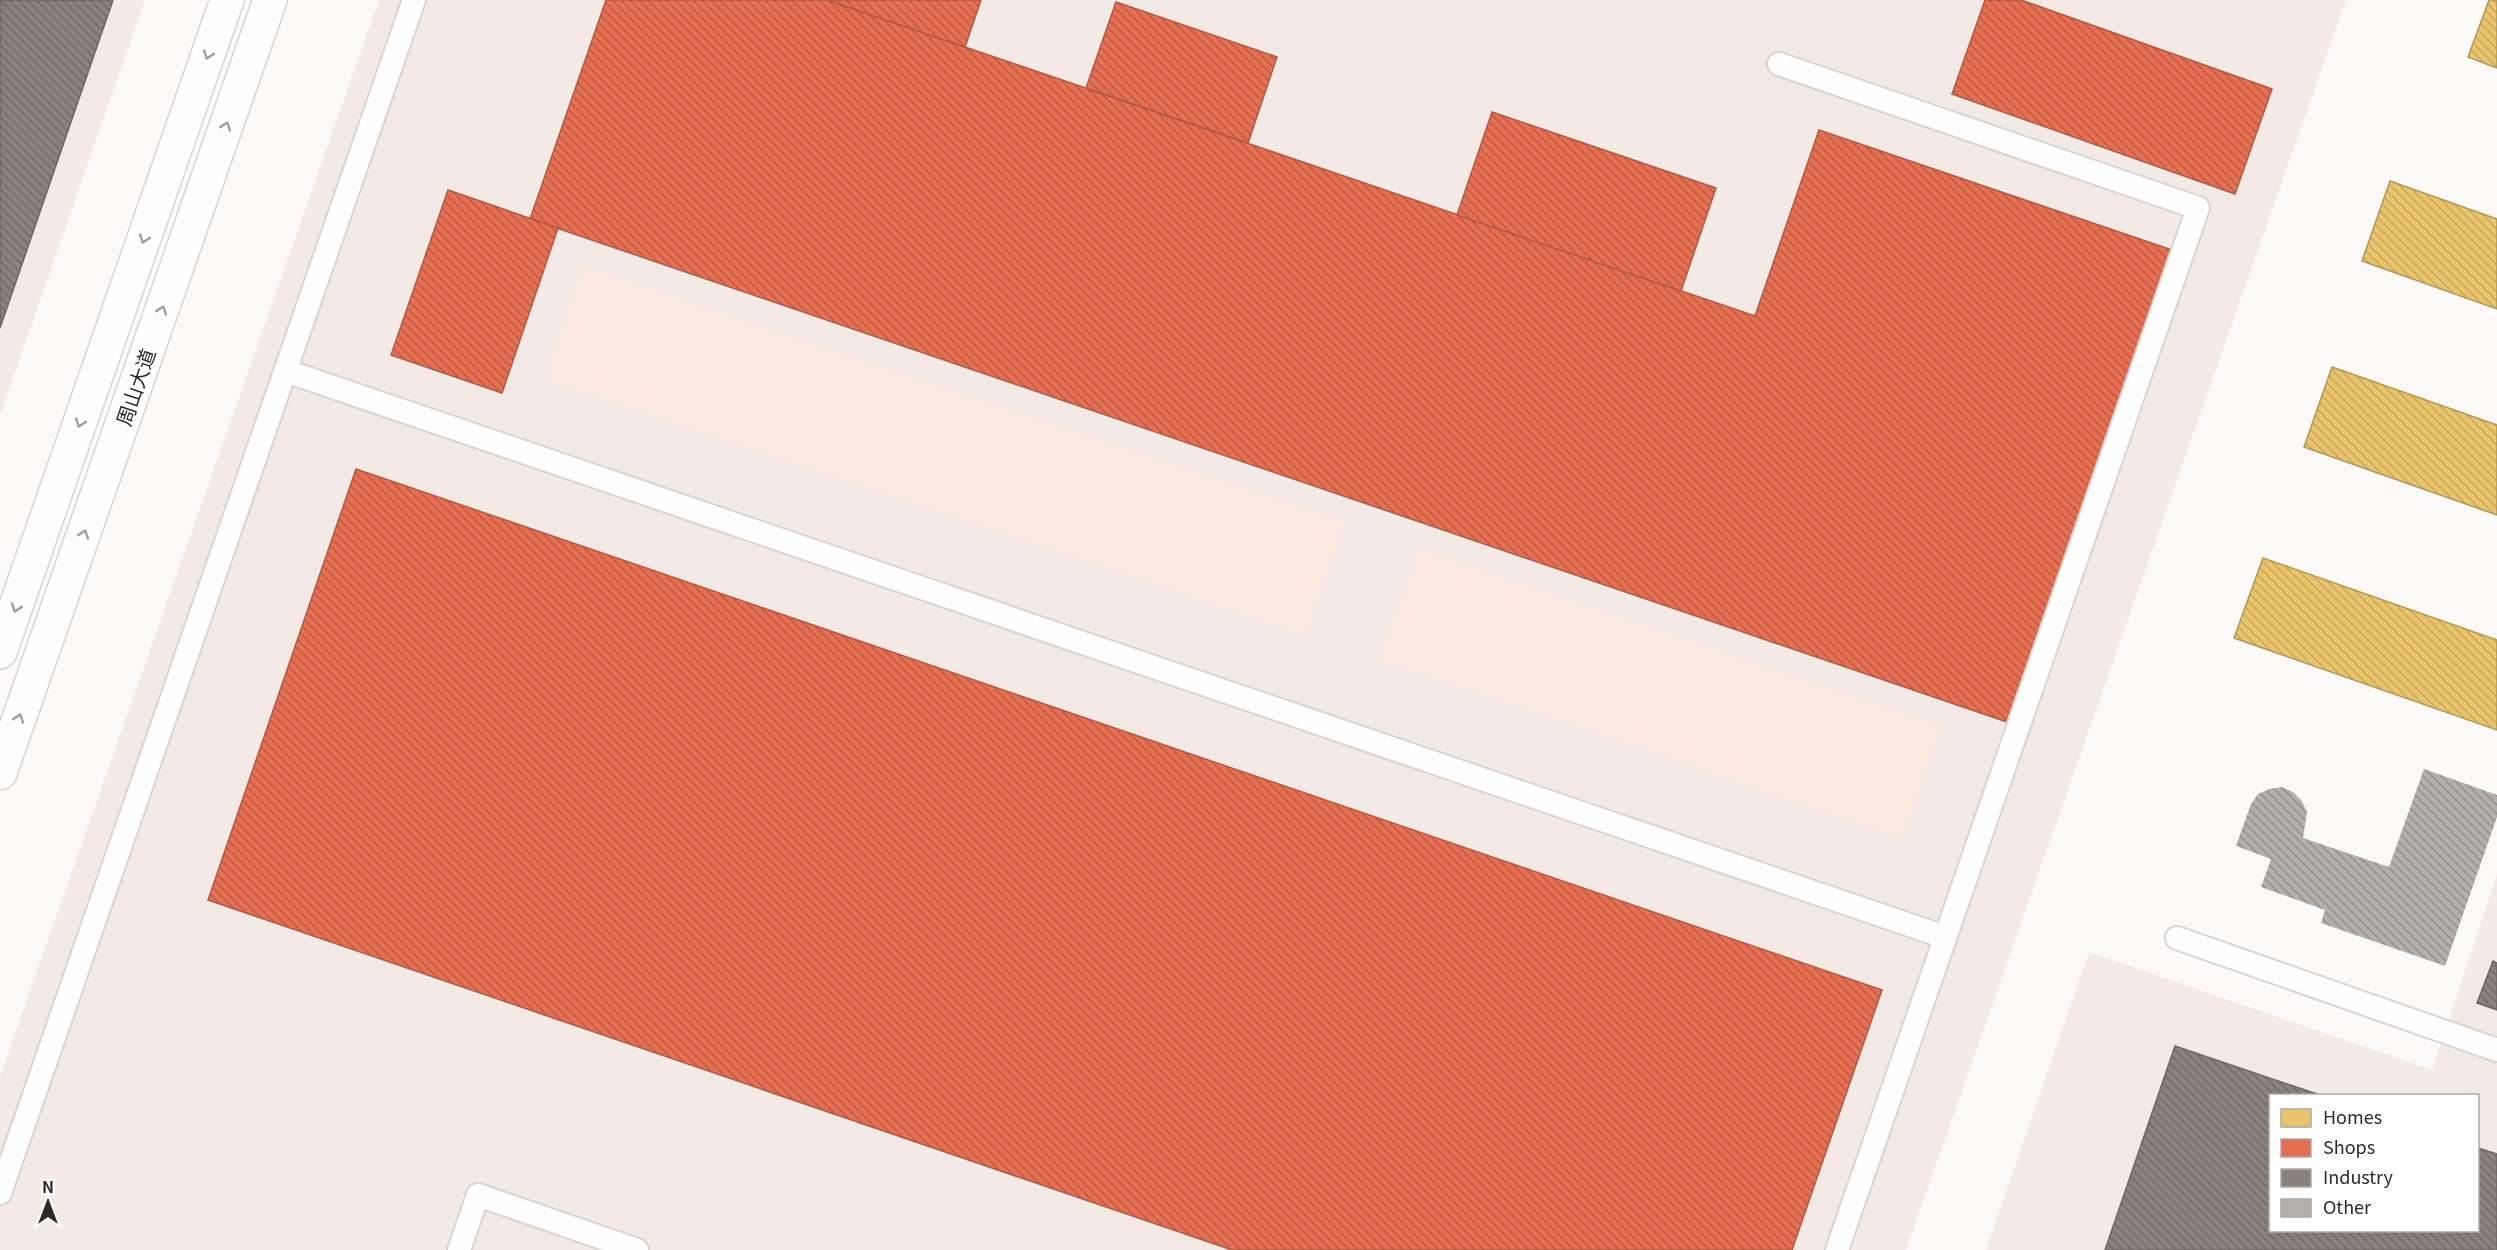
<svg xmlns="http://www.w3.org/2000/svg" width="2497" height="1250" font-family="Georgia,'Noto Sans SC',serif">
	<defs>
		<pattern id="homes-back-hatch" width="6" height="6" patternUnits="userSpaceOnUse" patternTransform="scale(1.5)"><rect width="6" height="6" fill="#e9c46a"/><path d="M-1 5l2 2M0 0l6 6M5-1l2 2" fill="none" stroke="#c8a95c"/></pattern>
		<pattern id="shops-back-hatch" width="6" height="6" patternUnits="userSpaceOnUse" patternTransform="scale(1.5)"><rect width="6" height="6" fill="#e76f51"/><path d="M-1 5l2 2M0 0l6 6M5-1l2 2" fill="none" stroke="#bc5b43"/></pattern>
		<pattern id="industry-back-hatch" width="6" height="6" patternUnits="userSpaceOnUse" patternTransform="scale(1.5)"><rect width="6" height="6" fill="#8a817c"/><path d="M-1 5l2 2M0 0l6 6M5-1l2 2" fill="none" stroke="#716a66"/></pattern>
		<pattern id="building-back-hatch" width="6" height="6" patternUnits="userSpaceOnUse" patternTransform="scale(1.5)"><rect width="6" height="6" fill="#b5afac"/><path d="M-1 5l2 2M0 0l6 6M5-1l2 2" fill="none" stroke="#948f8c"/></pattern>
	</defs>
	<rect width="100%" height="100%" fill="#fcfaf8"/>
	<!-- built -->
	<g fill="#f3eae6" fill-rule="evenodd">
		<path d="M0,0H145L0,415Z"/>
		<path d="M379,0H2346L1906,1250H0V1076Z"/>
		<path d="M2497,874V1250H1986L2089,952L2432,1070ZM2270,1096H2478V1230H2270Z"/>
	</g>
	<!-- green -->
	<g fill="#fbe9e0">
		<path d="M583,266L1345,522L1306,636L544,379Z"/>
		<path d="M1418,547L1942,726L1903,839L1379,660Z"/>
	</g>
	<!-- homes -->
	<g fill="url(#homes-back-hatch)" stroke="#b19656" stroke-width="1.5">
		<path d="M2489,0H2497V68L2468,57Z"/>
		<path d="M2390,181L2497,219V309L2362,261Z"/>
		<path d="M2332,367L2497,425V515L2304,447Z"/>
		<path d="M2263,558L2497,640V730L2234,638Z"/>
	</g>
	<!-- shops -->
	<g fill="url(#shops-back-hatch)" stroke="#af5a45" stroke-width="1.5">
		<path d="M606,0H827L1755,316L1819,130L2172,250L2010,723L530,219Z"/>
		<path d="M827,0H981L965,47Z"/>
		<path d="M1985,0H2021L2272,89L2235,194L1952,94Z"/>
		<path d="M1116,2L1277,57L1248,143L1086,88Z"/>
		<path d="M1492,112L1716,188L1681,291L1457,215Z"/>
		<path d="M448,190L558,228L502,393L391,355Z"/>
		<path d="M356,469L1882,990L1792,1250H1232L208,900Z"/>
	</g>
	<!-- industry -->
	<g fill="url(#industry-back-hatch)" stroke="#6e6763" stroke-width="1.5">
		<path d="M0,0H113L0,328Z"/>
		<path d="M2493,961L2497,963V1010L2477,1003Z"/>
		<path d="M2175,1046L2323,1096H2270V1230H2478V1148L2497,1154V1250H2105Z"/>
	</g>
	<!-- building -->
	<path fill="url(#building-back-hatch)" d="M2424,769L2497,795V817L2445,966L2321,923L2325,910L2261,887L2271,859L2236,846L2251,804L2258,794L2269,789L2282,787L2293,792L2302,801L2307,812L2303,838L2389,867Z"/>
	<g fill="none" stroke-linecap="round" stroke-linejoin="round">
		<defs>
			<g id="service">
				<path d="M1779,64L2198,208L1837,1250"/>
				<path d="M286,371L1945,937"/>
				<path d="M2177,938L2497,1050"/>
				<path d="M0,1193L414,0"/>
				<path d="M459,1250L478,1195L637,1250"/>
			</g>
			<g id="primary">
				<path d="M0,652L227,0"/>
				<path d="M0,773L270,0"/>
			</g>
		</defs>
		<!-- service casing -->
		<use href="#service" stroke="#d8d6d5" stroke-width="26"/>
		<!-- primary casing -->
		<use href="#primary" stroke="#d8d6d5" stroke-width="36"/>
		<!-- service -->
		<use href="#service" stroke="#fffefe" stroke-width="22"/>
		<!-- primary -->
		<use href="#primary" stroke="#fffefe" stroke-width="33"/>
	</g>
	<!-- one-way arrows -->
	<defs><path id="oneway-chevron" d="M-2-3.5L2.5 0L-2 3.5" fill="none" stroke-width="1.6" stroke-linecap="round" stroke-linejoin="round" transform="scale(1.5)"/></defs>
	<g stroke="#a09f9e">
		<use href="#oneway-chevron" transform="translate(208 55) rotate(109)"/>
		<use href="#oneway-chevron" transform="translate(226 126) rotate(-71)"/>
		<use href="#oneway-chevron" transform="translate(144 239) rotate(109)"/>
		<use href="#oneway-chevron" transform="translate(162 310) rotate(-71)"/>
		<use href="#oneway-chevron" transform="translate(80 423) rotate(109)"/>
		<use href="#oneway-chevron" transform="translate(84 534) rotate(-71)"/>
		<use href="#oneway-chevron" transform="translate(16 608) rotate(109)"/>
		<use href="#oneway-chevron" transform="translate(19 718) rotate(-71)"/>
	</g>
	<g text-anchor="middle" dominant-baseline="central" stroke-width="6" stroke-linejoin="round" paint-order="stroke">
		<!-- street labels -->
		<g font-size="20" fill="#2d2a29" stroke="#fff">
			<text transform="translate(135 387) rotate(-71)">周山大道</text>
		</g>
	</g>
	<!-- legend -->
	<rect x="2269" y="1094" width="210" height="138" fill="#ffffff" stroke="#abaaa9" stroke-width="1.5"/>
	<rect x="2281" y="1109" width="30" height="18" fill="#e9c46a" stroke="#abaaa9" stroke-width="1.5"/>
	<text x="2323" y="1124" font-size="18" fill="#2d2a29">Homes</text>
	<rect x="2281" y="1139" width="30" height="18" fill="#e76f51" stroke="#abaaa9" stroke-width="1.5"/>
	<text x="2323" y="1154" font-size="18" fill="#2d2a29">Shops</text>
	<rect x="2281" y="1169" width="30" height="18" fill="#8a817c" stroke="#abaaa9" stroke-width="1.5"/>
	<text x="2323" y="1184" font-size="18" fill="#2d2a29">Industry</text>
	<rect x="2281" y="1199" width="30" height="18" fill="#b5afac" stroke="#abaaa9" stroke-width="1.5"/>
	<text x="2323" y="1214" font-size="18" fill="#2d2a29">Other</text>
	<!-- north arrow -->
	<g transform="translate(48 1202)" stroke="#ffffff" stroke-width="4.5" paint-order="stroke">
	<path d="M0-4.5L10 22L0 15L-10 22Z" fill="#2d2a29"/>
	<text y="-9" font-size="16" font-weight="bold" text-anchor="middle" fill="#2d2a29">N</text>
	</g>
</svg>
